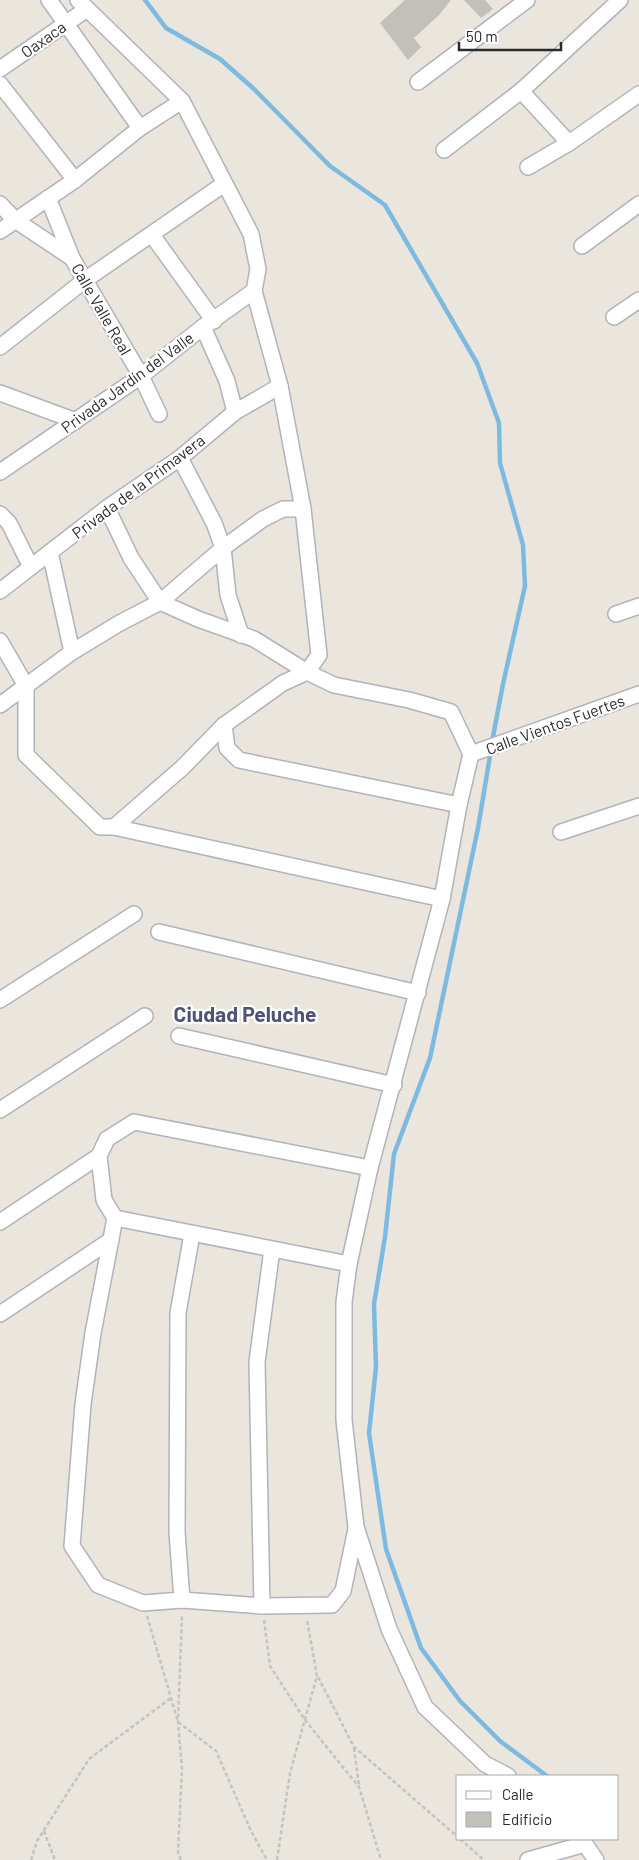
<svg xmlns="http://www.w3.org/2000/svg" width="639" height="1860" font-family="Barlow,sans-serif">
	<rect width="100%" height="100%" fill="#eae6de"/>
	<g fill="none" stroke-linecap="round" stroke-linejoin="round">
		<!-- stream -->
		<g stroke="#7dbae0" stroke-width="4.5">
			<path d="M145,0L166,28L220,59L254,89L330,166L385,205L477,363L499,423L500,463L523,545L525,586L503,684L492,742"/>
			<path d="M491,750L478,828L430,1058L394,1154L385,1237L374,1304L376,1367L369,1433L386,1549L421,1648L460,1701L500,1741L547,1776"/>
		</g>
	</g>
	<!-- building -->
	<g fill="#c3c0b9">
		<path d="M405,0H451L439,15L414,38L421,47L408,60L380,23Z"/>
		<path d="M464,0H485L493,9L481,18Z"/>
	</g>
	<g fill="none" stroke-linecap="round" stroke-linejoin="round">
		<defs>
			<g id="street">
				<path d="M49,0L140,128"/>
				<path d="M78,0L182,101L251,234L258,269L254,291L280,386L303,509L319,655L307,672L283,683L224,725L183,767L114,827"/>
				<path d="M0,69L87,9"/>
				<path d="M418,82L527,0"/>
				<path d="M0,84L75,180"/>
				<path d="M521,91L569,143"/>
				<path d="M444,150L521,91L620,0"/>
				<path d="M528,167L569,143L639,94"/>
				<path d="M48,198L72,258"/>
				<path d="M0,204L15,220L72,258L141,376L159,414"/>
				<path d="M0,231L75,180L140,128L182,101"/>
				<path d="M152,235L214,321"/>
				<path d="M582,246L639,204"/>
				<path d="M614,317L639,300"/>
				<path d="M203,327L227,381L235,412"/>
				<path d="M0,347L85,280L224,184"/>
				<path d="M0,393L76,421"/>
				<path d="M180,458L214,523L223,548L228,595L241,635"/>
				<path d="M0,472L141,376L203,327L254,291"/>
				<path d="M107,508L131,558L160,602L198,619L254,639L307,672L334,685L409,700L451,712L471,754L459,805L442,899L370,1168L349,1264L344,1302V1420L356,1527L389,1629L425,1707L485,1764L508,1776"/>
				<path d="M0,514L9,523L31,567"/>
				<path d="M50,552L72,652"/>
				<path d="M0,591L107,508L180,458L235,412L280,386"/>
				<path d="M616,614L639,606"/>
				<path d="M0,641L26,686"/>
				<path d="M26,686V755L100,827H114L442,899"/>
				<path d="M0,705L72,652L118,624L160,602L223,548L263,519L283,509H303"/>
				<path d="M224,725L227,748L239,760L459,805"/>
				<path d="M471,754L639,694"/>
				<path d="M561,832L639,806"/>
				<path d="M159,932L418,993"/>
				<path d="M0,1000L134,914"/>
				<path d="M179,1036L394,1085"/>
				<path d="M0,1110L145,1016"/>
				<path d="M115,1218L349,1264"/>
				<path d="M0,1222L99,1156"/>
				<path d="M0,1314L111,1240"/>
				<path d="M356,1529L343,1591L332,1605L262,1606L182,1600L143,1603L98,1585L72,1546L83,1404L93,1333L115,1218L104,1200L99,1156L107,1139L134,1122L370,1168"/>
				<path d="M182,1600L177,1532L178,1313L192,1234"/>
				<path d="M262,1606L257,1362L272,1249"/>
				<path d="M528,1860L585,1844L596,1860"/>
			</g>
		</defs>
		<!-- street casing -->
		<use href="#street" stroke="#b1b2bc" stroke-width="18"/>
		<!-- path -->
		<g stroke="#c3c3c3" stroke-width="2.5" stroke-dasharray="4 2.5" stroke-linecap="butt">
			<path d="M147,1616L178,1722L216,1751L251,1831L267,1860"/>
			<path d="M264,1620L270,1666L305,1720L359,1787L381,1860"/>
			<path d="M318,1677L354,1747L458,1837"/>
			<path d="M354,1748L359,1785"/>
			<path d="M44,1831L55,1860"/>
			<path d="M460,1839L484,1860"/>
			<path d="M31,1860L37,1841L89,1759L171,1698"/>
			<path d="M181,1860L178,1852L182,1769L178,1722L182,1615"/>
			<path d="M277,1860L290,1773L317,1676L307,1620"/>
		</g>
		<!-- street -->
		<use href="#street" stroke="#fff" stroke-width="15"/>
	</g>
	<g text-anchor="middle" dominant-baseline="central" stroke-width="4.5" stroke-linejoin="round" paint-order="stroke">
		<!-- street labels -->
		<g font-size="16" fill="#2a2a2a" stroke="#fff">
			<text transform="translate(43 39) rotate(-35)">Oaxaca</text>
			<text transform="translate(102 309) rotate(60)">Calle Valle Real</text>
			<text transform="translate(127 382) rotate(-36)">Privada Jardín del Valle</text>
			<text transform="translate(138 486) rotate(-37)">Privada de la Primavera</text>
			<text transform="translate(555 724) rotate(-20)">Calle Vientos Fuertes</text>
		</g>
		<!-- district labels -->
		<g font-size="21" font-weight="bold" fill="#505275" stroke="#fff">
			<text x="245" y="1013">Ciudad Peluche</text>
		</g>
	</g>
	<!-- legend -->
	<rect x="456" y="1775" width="162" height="65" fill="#ffffff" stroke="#aaaaaa"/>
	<rect x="466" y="1791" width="25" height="8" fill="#ffffff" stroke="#aaaaaa"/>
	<text x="502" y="1800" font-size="15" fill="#2a2a2a">Calle</text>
	<rect x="466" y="1812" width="25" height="15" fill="#c3c0b9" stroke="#aaaaaa"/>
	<text x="502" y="1825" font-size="15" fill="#2a2a2a">Edificio</text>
	<!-- scale -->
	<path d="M459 42v8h102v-8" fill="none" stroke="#2a2a2a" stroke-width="2.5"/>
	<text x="466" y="42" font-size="15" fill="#2a2a2a" stroke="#ffffff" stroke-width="4" paint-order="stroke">50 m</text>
</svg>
